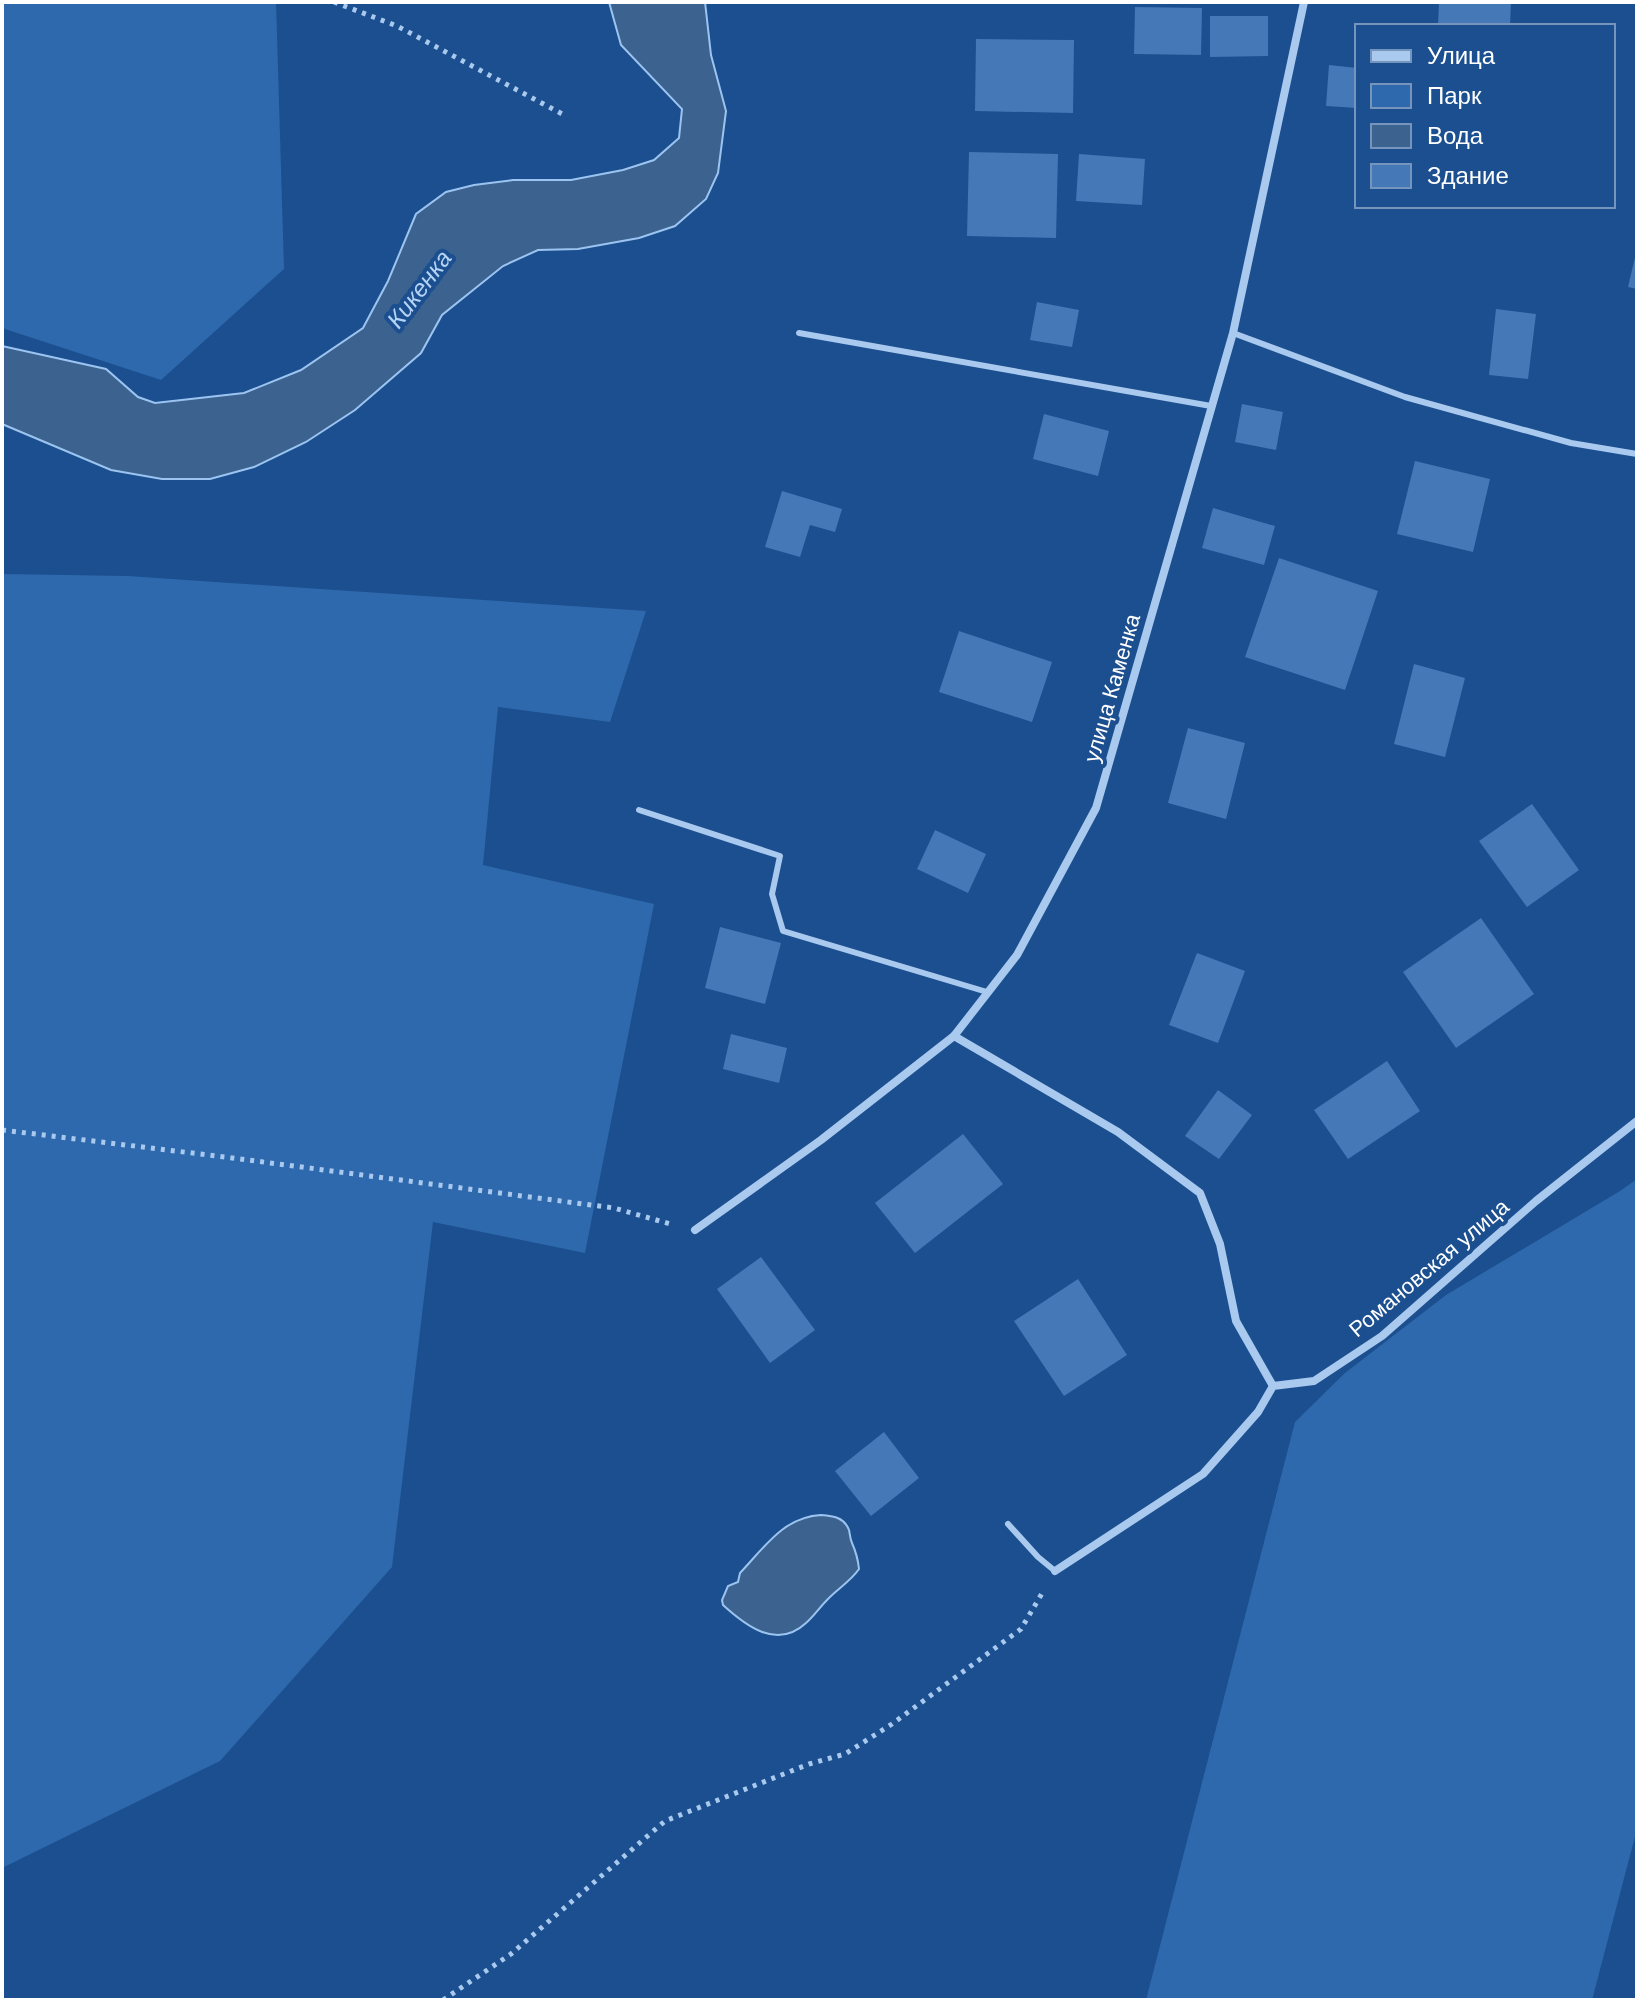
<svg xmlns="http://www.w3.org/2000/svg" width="1639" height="2002" font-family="'DM Sans',sans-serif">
	<rect width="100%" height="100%" fill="#1b4f8f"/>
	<!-- green -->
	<g fill="#2e69ad">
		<path d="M2,2H276L284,269L161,380L2,328Z"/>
		<path d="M2,574L128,576L646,611L610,722L498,707L483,865L654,904L585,1253L433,1222L392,1567L220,1761L2,1868Z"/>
		<path d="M1637,1179V1829L1592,2000H1146L1295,1422L1345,1373L1446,1295L1620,1191Z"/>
	</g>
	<!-- water -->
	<g fill="#3c6290" stroke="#9cc4f0" stroke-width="2">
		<path d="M609,2H705L711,55L726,111L718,173L706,199L675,226L639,238L578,249L538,250L503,266L442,315L421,353L355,410L306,442L254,467L210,479H162L111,470L2,424V346L106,369L138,397L155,403L244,393L301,370L363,328L388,281L416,214L446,192L474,185L513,180H571L623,170L654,160L679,138L682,109L621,45Z"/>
		<path d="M821,1515C833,1516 844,1517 849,1530C850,1534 850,1539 852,1543C856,1552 858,1559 859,1569C851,1581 837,1589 827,1600C820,1607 814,1616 806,1623C777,1650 746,1626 723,1605L722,1600L728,1586L738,1582L740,1573C764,1548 783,1517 821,1515Z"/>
	</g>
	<!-- building -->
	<g fill="#4478b7">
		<path d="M1439,2H1511L1510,26H1438Z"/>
		<path d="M1135,7L1202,8L1201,55L1134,54Z"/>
		<path d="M1210,16H1268V56L1210,57Z"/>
		<path d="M976,39L1074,40L1073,113L975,111Z"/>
		<path d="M1329,65L1357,68V108L1326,106Z"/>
		<path d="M969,152L1058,154L1056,238L967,236Z"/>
		<path d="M1079,154L1145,159L1142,205L1076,201Z"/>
		<path d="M1636,253H1637V289L1628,287Z"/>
		<path d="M1037,302L1079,310L1072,347L1030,340Z"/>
		<path d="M1496,309L1536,314L1528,379L1489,375Z"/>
		<path d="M1242,404L1283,412L1276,450L1235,442Z"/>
		<path d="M1044,414L1109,431L1098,476L1033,459Z"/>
		<path d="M1415,461L1490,479L1473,552L1397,534Z"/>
		<path d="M782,491L842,509L835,532L810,525L800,557L765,547Z"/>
		<path d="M1213,508L1275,526L1264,565L1202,548Z"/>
		<path d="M1279,558L1378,591L1345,690L1245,657Z"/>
		<path d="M959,631L1052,662L1032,722L939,692Z"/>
		<path d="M1414,664L1465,678L1445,757L1394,744Z"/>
		<path d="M1188,728L1245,743L1226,819L1168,803Z"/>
		<path d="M1532,804L1579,870L1527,907L1479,841Z"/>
		<path d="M935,830L986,854L968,893L917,869Z"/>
		<path d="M1481,918L1534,994L1456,1048L1403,972Z"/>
		<path d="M720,927L781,943L765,1004L705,988Z"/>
		<path d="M1197,953L1245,971L1218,1043L1169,1025Z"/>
		<path d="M731,1034L787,1048L779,1083L723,1069Z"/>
		<path d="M1387,1061L1420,1111L1348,1159L1314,1110Z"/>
		<path d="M1218,1090L1252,1115L1219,1159L1185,1136Z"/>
		<path d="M963,1134L1003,1184L915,1253L875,1203Z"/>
		<path d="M761,1257L815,1330L770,1363L717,1289Z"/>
		<path d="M1078,1279L1127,1355L1064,1396L1014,1321Z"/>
		<path d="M884,1432L919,1478L871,1516L835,1471Z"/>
	</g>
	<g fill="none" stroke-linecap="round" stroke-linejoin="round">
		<!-- path -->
		<g stroke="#a9c9ee" stroke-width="5" stroke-dasharray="4 6" stroke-linecap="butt">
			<path d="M334,2L397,26L566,116"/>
			<path d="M2,1130L225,1157L614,1208L674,1225"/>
			<path d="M443,2000L511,1954L665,1821L809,1764L845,1754L892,1724L1021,1629L1044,1590"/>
		</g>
		<!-- service -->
		<g stroke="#a9c9ee" stroke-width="6">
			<path d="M799,333L1211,406"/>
			<path d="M1233,333L1405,397L1571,443L1637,454"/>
			<path d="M639,810L780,856L772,894L783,931L987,992"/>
			<path d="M1008,1524L1038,1557L1055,1571"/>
		</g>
		<!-- minor -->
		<g stroke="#a9c9ee" stroke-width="8">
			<path d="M954,1036L1118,1132L1200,1193L1220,1244L1236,1321L1273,1386"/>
			<path d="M695,1230L821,1140L954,1036L1017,955L1096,808L1233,333L1304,2"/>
			<path d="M1055,1571L1203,1474L1258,1412L1273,1386L1314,1381L1382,1336L1536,1201L1637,1121"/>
		</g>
	</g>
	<g text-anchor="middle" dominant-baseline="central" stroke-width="8" stroke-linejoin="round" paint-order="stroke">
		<!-- street labels -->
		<g font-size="22" fill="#fff" stroke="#1b4f8f">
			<text transform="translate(1112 688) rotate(-74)">улица Каменка</text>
			<text transform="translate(1429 1268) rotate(-40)">Романовская улица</text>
		</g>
		<!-- water labels -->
		<g font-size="24" font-style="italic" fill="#b5d3f5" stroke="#1b4f8f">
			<text transform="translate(419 289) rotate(-53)">Кикенка</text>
		</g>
	</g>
	<!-- border -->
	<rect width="1639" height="2002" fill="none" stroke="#ffffff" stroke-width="8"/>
	<!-- legend -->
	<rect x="1355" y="24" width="260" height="184" fill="#1b4f8f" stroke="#7695bc" stroke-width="2"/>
	<rect x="1371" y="50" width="40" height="12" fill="#a9c9ee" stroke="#7695bc" stroke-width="2"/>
	<text x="1427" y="64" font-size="24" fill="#ffffff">Улица</text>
	<rect x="1371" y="84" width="40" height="24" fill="#2e69ad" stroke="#7695bc" stroke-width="2"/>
	<text x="1427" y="104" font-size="24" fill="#ffffff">Парк</text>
	<rect x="1371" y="124" width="40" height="24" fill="#3c6290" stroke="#7695bc" stroke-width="2"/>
	<text x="1427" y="144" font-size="24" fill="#ffffff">Вода</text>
	<rect x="1371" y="164" width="40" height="24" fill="#4478b7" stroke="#7695bc" stroke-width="2"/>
	<text x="1427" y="184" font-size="24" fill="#ffffff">Здание</text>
</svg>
